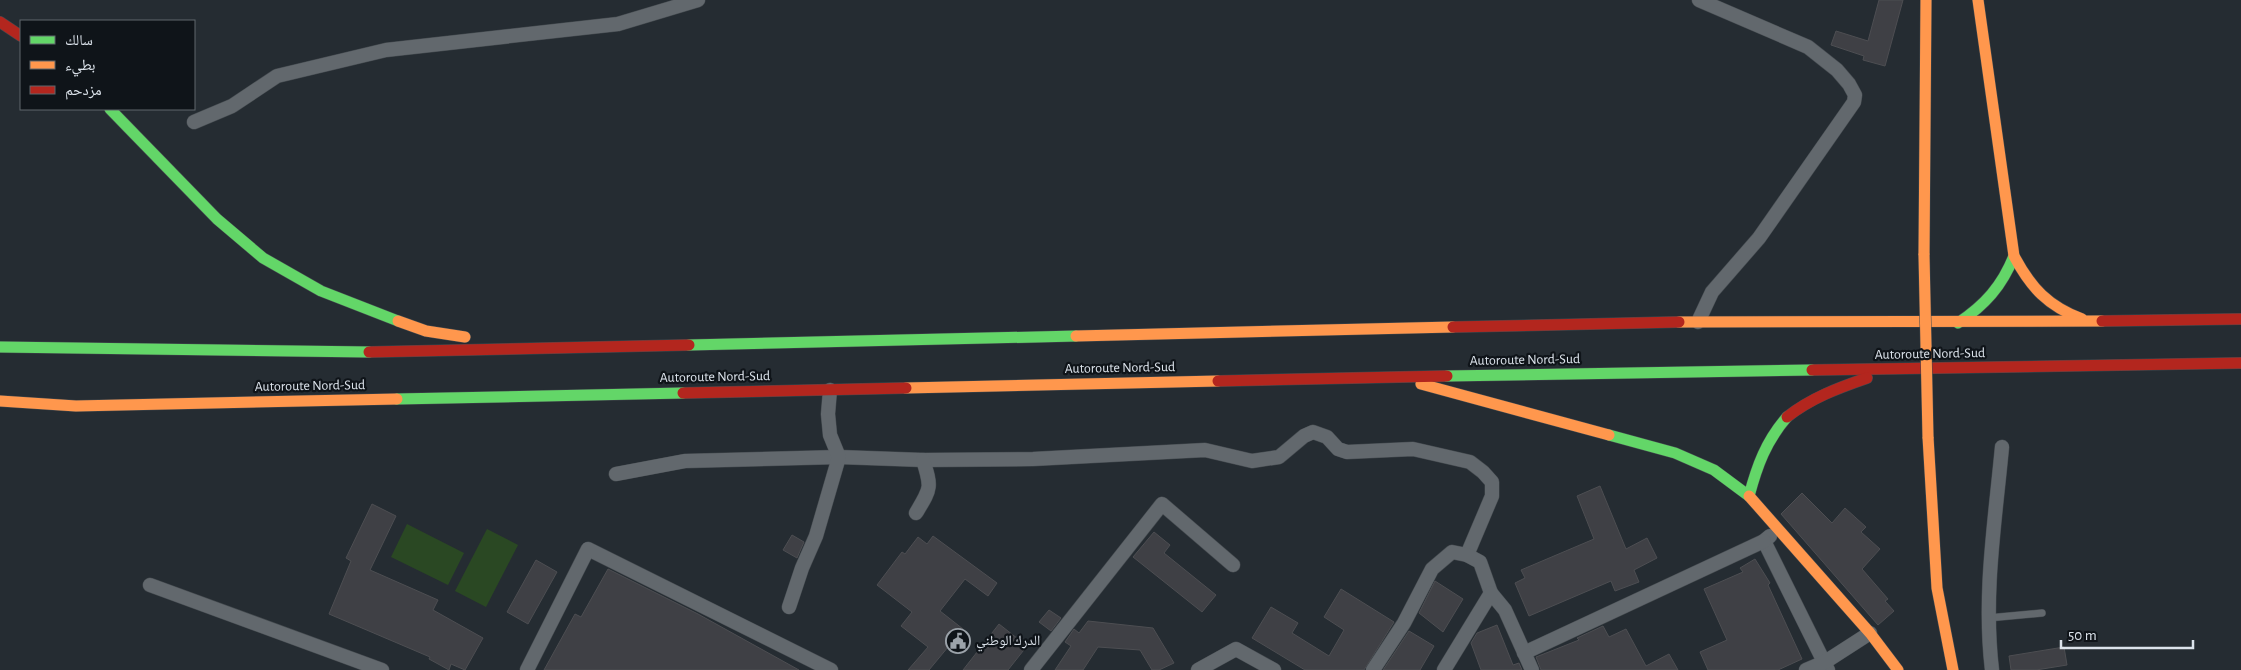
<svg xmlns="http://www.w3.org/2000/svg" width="2241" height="670" font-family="'Alegreya Sans','Noto Naskh Arabic',sans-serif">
	<rect width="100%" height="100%" fill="#252c32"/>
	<!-- green -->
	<g fill="#2a4823">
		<path d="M407,524L464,553L448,585L391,557Z"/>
		<path d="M487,529L518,545L486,607L455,591Z"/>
	</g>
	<!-- building -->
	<g fill="#3f4045" stroke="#4d4e52">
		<path d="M1879,0H1903L1885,66L1863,60L1864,56L1831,45L1836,31L1868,41Z"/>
		<path d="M1600,486L1626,549L1647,538L1657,558L1634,570L1639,582L1615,591L1611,581L1529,616L1515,583L1525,578L1521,570L1594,539L1577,496Z"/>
		<path d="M1802,493L1832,523L1845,508L1866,527L1861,532L1880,549L1862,569L1888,599L1885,601L1894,611L1878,625L1781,514Z"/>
		<path d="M372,504L396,516L370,570L438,600L433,610L483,638L465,670L451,664L449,670L429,659L430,657L329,614L351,561L346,558Z"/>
		<path d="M1154,532L1170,545L1164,553L1216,595L1202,612L1133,557Z"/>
		<path d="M792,535L804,542L797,558L783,550Z"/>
		<path d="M933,536L997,583L988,596L965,579L940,611L963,629L929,670H908L928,647L901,626L912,612L877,585L902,552L905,554L918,537L927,544Z"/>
		<path d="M1755,559L1770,583L1768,585L1802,659L1778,670H1708L1700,652L1727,640L1704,589L1743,572L1740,568Z"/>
		<path d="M536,560L557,572L528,624L507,612Z"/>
		<path d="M608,569L698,614L799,670H544L575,614L581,617Z"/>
		<path d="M1435,581L1463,599L1443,632L1419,613Z"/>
		<path d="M1341,589L1394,622L1364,670H1305L1252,638L1271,607L1298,623L1292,633L1329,656L1344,630L1324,617Z"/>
		<path d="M1049,610L1061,618L1051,631L1039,622Z"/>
		<path d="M1088,621L1153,628L1174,663L1159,670H1152L1140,650L1098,647L1083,670H1055L1071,646L1065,642L1074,629L1079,633Z"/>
		<path d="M999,624L1027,646L1008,670H963Z"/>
		<path d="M1497,625L1513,665L1519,663L1522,670H1481L1471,643L1477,633Z"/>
		<path d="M1603,626L1609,637L1626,629L1646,666L1669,654L1678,670H1541L1536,657L1579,640L1577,638Z"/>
		<path d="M1409,631L1434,646L1420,670H1383Z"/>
		<path d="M2064,647L2067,665L2036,670H2011L2009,656Z"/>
	</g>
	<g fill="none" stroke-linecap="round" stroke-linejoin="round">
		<defs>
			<path id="lane" d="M1988,618L2042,613"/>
			<g id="street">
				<path d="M194,122L232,106L277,76L386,50L618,24L698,0"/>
				<path d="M1698,322L1712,292L1759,238L1854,102L1855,95L1849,84L1837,70L1808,47L1699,0"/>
				<path d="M616,474L685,461L839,457L923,460L1033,459L1205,450L1252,461L1279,457L1304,436L1313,432L1327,437L1338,449L1347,452L1413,449L1470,462L1483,472L1492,482V496L1467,555"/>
				<path d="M916,513C931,488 932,488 923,460"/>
				<path d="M1770,536L1764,541L1828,670"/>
				<path d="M150,585L382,670"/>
				<path d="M789,607L802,568L816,536L839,457L830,435L828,414L830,390"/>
				<path d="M1524,653L1764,541"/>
				<path d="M527,670L588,549L831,670"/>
				<path d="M1031,670L1162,504L1233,565"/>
				<path d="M1198,670L1236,649L1274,670"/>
				<path d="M1373,670L1404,623L1432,569L1452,552L1467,555L1480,562L1491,593"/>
				<path d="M1444,670L1491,593L1505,610L1532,670"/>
				<path d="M1806,670L1825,662L1870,633"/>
				<path d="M1992,670C1983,595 1995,522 2002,447"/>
			</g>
			<g id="fast">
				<path d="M110,109L217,219L263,258L321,291L398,321"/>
				<path d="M1958,323C1985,305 2002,286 2014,256"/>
				<path d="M689,345L1076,336"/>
				<path d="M0,347L369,352"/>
				<path d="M1447,376L1812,370"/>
				<path d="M397,399L683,393"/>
				<path d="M1609,435L1675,453L1714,470L1749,496C1757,466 1766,441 1787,417"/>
			</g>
			<g id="slow">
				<path d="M1978,0L2014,256C2031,288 2048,306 2082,319"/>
				<path d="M1924,255L1926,0"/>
				<path d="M398,321L426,331L465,337"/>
				<path d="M1679,322L2102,321"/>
				<path d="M1076,336L1453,327"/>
				<path d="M1421,384L1609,435"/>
				<path d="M906,388L1218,381"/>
				<path d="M0,401L76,406L397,399"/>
				<path d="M1928,437L1937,588L1953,670"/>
				<path d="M1749,496L1870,633L1898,670"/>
			</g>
			<g id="jam">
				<path d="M0,22L21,36"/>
				<path d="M2102,321L2241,319"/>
				<path d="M1453,327L1679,322"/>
				<path d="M369,352L689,345"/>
				<path d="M1812,370L2241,363"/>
				<path d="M1218,381L1447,376"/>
				<path d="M683,393L906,388"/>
				<path d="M1787,417C1811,398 1838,388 1867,378"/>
			</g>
		</defs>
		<!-- lane casing -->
		<use href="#lane" stroke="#444a4f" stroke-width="8"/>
		<!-- street casing -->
		<use href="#street" stroke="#444a4f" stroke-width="15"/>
		<!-- fast casing -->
		<use href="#fast" stroke="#444a4f" stroke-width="12"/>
		<!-- slow casing -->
		<use href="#slow" stroke="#444a4f" stroke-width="12"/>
		<!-- jam casing -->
		<use href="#jam" stroke="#444a4f" stroke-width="12"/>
		<!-- lane -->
		<use href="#lane" stroke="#62686d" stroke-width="7"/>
		<!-- street -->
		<use href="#street" stroke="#62686d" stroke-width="14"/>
		<!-- fast -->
		<use href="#fast" stroke="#63d668" stroke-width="11"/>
		<!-- slow -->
		<use href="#slow" stroke="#ff974d" stroke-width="11"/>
		<!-- jam -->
		<use href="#jam" stroke="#b3261e" stroke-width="11"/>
		<defs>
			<path id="slow-bridge" d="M1924,255L1928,437"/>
		</defs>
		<!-- slow-bridge casing -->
		<use href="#slow-bridge" stroke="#444a4f" stroke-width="12" stroke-linecap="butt"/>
		<!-- slow-bridge -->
		<use href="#slow-bridge" stroke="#ff974d" stroke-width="11"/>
	</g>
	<!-- icons -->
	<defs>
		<symbol id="civic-ring" viewBox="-11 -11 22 22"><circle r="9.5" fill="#0f1419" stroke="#9ca3aa" stroke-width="1.5"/><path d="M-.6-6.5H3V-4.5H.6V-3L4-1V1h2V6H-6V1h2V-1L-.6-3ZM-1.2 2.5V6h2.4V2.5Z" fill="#9ca3aa"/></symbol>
	</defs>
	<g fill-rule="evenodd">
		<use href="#civic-ring" x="944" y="627" width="28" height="28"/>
	</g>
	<g text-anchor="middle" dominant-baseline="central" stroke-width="4.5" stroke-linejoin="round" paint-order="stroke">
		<!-- street labels -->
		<g font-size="14" fill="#dce3eb" stroke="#0f1419">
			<text transform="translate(1930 354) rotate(-1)">Autoroute Nord-Sud</text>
			<text transform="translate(1525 360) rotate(-1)">Autoroute Nord-Sud</text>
			<text transform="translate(1120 368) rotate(-1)">Autoroute Nord-Sud</text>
			<text transform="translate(715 377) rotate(-1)">Autoroute Nord-Sud</text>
			<text transform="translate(310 386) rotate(-1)">Autoroute Nord-Sud</text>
		</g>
		<!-- poi labels -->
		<g font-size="14" fill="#dce3eb" stroke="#0f1419" text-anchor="start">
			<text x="976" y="641">الدرك الوطني</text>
		</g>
	</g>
	<!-- legend -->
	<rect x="20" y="20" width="175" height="90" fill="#0f1419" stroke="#61676d"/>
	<rect x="30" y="36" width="25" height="8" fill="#63d668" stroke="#61676d"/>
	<text x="65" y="45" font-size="15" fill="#dce3eb">سالك</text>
	<rect x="30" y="61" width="25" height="8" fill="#ff974d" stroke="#61676d"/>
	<text x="65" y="70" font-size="15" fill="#dce3eb">بطيء</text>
	<rect x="30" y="86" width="25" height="8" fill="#b3261e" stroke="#61676d"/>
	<text x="65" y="95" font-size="15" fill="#dce3eb">مزدحم</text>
	<!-- scale -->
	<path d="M2061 640v8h132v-8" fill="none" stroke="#dce3eb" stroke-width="2.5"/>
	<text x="2068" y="640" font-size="15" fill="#dce3eb" stroke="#0f1419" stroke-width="4" paint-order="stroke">50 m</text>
</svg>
